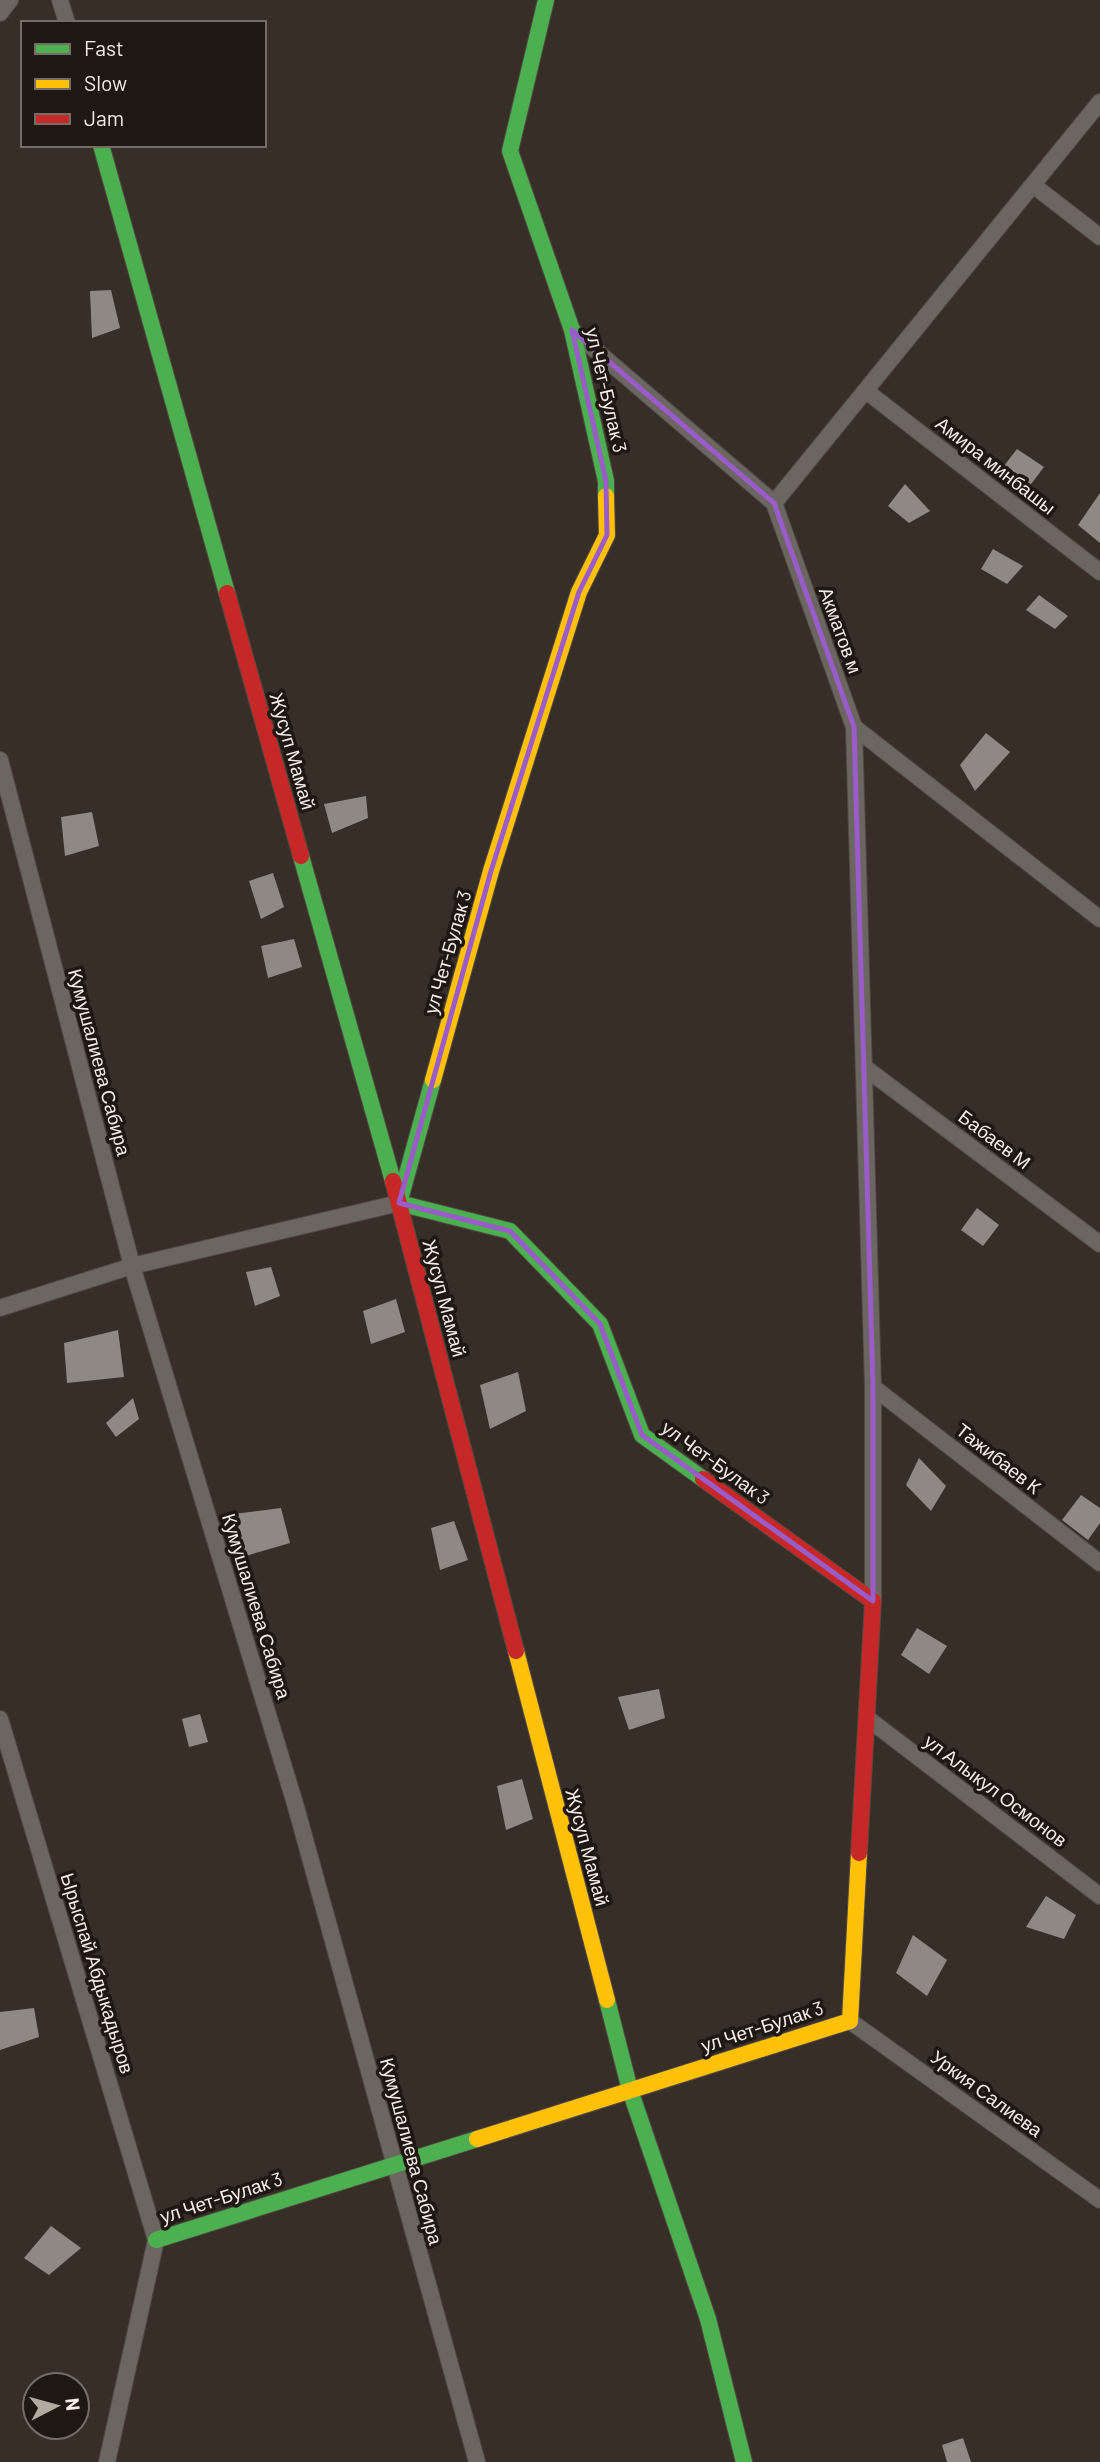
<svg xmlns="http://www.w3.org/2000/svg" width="1100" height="2462" font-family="Barlow,sans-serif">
	<rect width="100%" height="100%" fill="#362e27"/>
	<!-- building -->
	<g fill="#908983">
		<path d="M111,290L120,328L92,338L90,291Z"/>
		<path d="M1017,449L1044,467L1025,492L1000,471Z"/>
		<path d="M905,484L930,511L909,523L888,506Z"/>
		<path d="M1100,493V543L1078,525Z"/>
		<path d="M993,549L1023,566L1007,584L981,569Z"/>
		<path d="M1039,595L1068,616L1055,629L1026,610Z"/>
		<path d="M986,733L1010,752L975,791L960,765Z"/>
		<path d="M366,796L368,818L332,833L324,804Z"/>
		<path d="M92,812L99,846L65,856L61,817Z"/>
		<path d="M273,873L284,907L261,919L249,881Z"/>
		<path d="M294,939L302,967L268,978L261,946Z"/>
		<path d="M977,1208L999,1225L983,1246L961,1230Z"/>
		<path d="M271,1267L280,1296L255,1306L246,1272Z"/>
		<path d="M396,1299L405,1332L371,1344L363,1311Z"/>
		<path d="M118,1330L124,1377L67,1383L64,1343Z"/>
		<path d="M518,1372L526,1411L490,1429L480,1385Z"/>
		<path d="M133,1398L139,1419L116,1437L106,1423Z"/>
		<path d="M919,1458L946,1486L931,1511L906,1485Z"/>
		<path d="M1081,1495L1100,1508V1523L1088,1540L1062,1520Z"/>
		<path d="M281,1508L290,1543L239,1558L233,1514Z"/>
		<path d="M454,1521L468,1560L440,1570L431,1528Z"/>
		<path d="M917,1628L947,1646L929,1674L901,1655Z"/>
		<path d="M659,1689L665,1718L629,1730L618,1697Z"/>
		<path d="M200,1714L208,1742L189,1747L182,1719Z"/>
		<path d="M522,1779L533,1819L506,1830L497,1786Z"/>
		<path d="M1046,1896L1076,1915L1064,1939L1026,1927Z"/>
		<path d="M913,1935L947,1960L927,1996L896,1973Z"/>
		<path d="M34,2008L39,2037L0,2050V2012Z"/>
		<path d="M51,2226L81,2248L49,2275L24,2258Z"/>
		<path d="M963,2438L971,2462H947L942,2445Z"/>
	</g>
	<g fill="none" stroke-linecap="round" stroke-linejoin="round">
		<defs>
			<g id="street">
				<path d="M60,0L67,23"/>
				<path d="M0,13L10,0"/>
				<path d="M1033,185L1100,237"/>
				<path d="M572,330L774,503L854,727L1100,919"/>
				<path d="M866,391L1100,572"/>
				<path d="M774,503L1100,102"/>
				<path d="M854,727L873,1387V1601"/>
				<path d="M0,760L132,1266L296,1807L477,2462"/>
				<path d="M864,1067L1100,1244"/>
				<path d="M0,1308L132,1266L399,1203"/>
				<path d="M873,1387L1100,1563"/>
				<path d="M867,1718L1100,1896"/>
				<path d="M0,1719L156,2240L107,2462"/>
				<path d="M850,2021L1100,2200"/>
			</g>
			<g id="fast">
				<path d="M546,0L510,151L572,330L606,481V496"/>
				<path d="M101,145L227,593"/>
				<path d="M301,856L393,1181"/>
				<path d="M433,1080L399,1203L510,1231L600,1324L642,1435L703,1479"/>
				<path d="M607,2000L630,2090L708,2319L744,2462"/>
				<path d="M156,2240L477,2139"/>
			</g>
			<g id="slow">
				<path d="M433,1080L491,871L579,592L607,535L606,496"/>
				<path d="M516,1651L607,2000"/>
				<path d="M477,2139L850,2021L859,1853"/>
			</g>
			<g id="jam">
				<path d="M227,593L301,856"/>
				<path d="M393,1181L516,1651"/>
				<path d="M703,1479L873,1601L859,1853"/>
			</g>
		</defs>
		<!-- street casing -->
		<use href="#street" stroke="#514a43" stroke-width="18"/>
		<!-- fast casing -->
		<use href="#fast" stroke="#514a43" stroke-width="18"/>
		<!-- slow casing -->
		<use href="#slow" stroke="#514a43" stroke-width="18"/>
		<!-- jam casing -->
		<use href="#jam" stroke="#514a43" stroke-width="18"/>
		<!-- street -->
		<use href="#street" stroke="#6c6661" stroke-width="16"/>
		<!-- fast -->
		<use href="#fast" stroke="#4caf50" stroke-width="16"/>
		<!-- slow -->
		<use href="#slow" stroke="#ffc107" stroke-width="16"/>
		<!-- jam -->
		<use href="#jam" stroke="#c62828" stroke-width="16"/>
	</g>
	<!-- marked area -->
	<path fill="none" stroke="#9a5cc8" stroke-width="5" stroke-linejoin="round" d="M572,330L774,503L854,727L873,1387V1601L642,1435L600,1324L510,1231L399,1203L491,871L579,592L607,535L606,481Z"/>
	<g text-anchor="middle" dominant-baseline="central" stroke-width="7" stroke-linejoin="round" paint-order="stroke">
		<!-- street labels -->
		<g font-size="19" fill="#f7ece5" stroke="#1e1712">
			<text transform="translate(607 390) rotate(77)">ул Чет-Булак 3</text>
			<text transform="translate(996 465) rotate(38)">Амира минбашы</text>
			<text transform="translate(841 630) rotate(70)">Акматов м</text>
			<text transform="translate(293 751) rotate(74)">Жусуп Мамай</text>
			<text transform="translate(447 952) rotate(-74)">ул Чет-Булак 3</text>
			<text transform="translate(100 1062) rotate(75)">Кумушалиева Сабира</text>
			<text transform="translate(995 1139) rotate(37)">Бабаев М</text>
			<text transform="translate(445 1298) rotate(75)">Жусуп Мамай</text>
			<text transform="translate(999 1458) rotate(38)">Тажибаев К</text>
			<text transform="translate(716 1462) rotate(36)">ул Чет-Булак 3</text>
			<text transform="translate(257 1606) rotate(73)">Кумушалиева Сабира</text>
			<text transform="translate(996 1790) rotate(37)">ул Алыкул Осмонов</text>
			<text transform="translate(588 1847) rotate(75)">Жусуп Мамай</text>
			<text transform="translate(98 1973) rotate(73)">Ырыспай Абдыкадыров</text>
			<text transform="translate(762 2026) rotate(-18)">ул Чет-Булак 3</text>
			<text transform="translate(987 2093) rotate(36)">Уркия Салиева</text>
			<text transform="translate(412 2151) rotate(75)">Кумушалиева Сабира</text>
			<text transform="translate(221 2197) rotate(-18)">ул Чет-Булак 3</text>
		</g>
	</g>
	<!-- legend -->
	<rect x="21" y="21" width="245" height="126" fill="#1e1712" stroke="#756c66" stroke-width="2"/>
	<rect x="35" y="44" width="35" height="10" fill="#4caf50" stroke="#756c66" stroke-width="2"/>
	<text x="84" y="56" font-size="21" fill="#f7ece5">Fast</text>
	<rect x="35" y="79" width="35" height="10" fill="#ffc107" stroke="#756c66" stroke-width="2"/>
	<text x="84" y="91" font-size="21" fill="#f7ece5">Slow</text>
	<rect x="35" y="114" width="35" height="10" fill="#c62828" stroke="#756c66" stroke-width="2"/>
	<text x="84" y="126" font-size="21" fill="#f7ece5">Jam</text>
	<!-- north arrow -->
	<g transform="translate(56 2406) rotate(84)"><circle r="33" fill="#1e1712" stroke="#756c66" stroke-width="2"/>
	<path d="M0-5L12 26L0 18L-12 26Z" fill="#b3aaa2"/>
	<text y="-10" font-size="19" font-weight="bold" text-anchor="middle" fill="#f7ece5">N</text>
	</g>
</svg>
